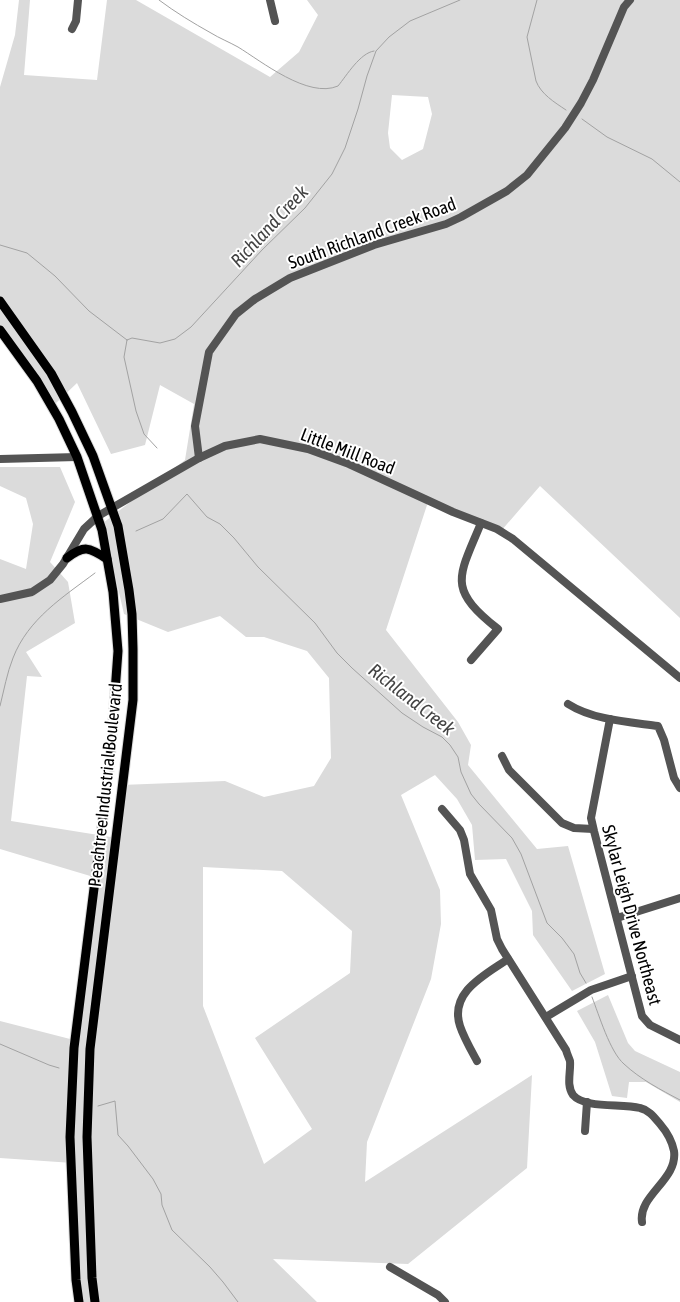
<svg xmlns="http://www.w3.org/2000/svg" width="680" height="1302" font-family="'Asap Condensed',sans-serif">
	<rect width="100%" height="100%" fill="#fff"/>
	<!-- green -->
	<g fill="#dbdbdb" fill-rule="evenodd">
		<path d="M19,0H30L24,75L97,80L107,0H136L270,77L299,52L318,15L307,0H680V618L540,486L501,531L429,499L386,630L458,722L471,745L468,765L537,849L568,846L605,974L572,991L533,935L532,911L506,859L475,860L472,825L457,799L435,775L401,795L440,890L441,924L431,979L367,1142L365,1182L532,1075L527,1168L408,1264L273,1259L317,1302H78L73,1163L0,1158V1021L74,1040L97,878L0,849V559L26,569L33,524L26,498L0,486V467H60L75,502L50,562L68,582L75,623L26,652L42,677L27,676L11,821L117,838L121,785L225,781L264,797L314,786L331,758L329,678L307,651L264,637H246L220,616L168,632L124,614L103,523L185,460L194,404L160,385L145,445L111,454L77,383L54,405L0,332V87L15,35ZM392,95L428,97L432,114L423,149L402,160L390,148L388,133ZM203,867L282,871L352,931L350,973L255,1038L312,1129L264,1164L203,1006Z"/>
		<path d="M608,995L628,1043L635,1051L680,1072V1102L646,1082H629L627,1098L612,1096L595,1042L577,1011Z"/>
	</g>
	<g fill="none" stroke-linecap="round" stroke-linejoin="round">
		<!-- stream -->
		<g stroke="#a2a2a2" stroke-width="1">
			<path d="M159,0C175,12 193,23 211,33C219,38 229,42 238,47C261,61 308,99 338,86C347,75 360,53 374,51"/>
			<path d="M537,0L527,37L536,81C541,94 554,102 566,110"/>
			<path d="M582,119L607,137L652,159L680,182"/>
			<path d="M0,245L27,253L55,276L89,311L127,340"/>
			<path d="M127,340L132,338L160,343L175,339L191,327L262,250L305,208L332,174L345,148L358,109L367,76L376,51L389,37L410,21L460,0"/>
			<path d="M127,340L124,357L136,411L144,434L157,448"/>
			<path d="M136,531L163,519L187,494L207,517L220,524L234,538L258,567L315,623L337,653L352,668L402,713L423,727L442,737L450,745L458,757L461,772L471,794L479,804L512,838L521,854L547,923L562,938L574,954L580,973L586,983"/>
			<path d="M0,706C4,690 7,673 13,658C28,619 63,597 95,573"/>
			<path d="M592,997C599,1015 610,1052 624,1064C640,1079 661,1090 680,1100"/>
			<path d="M0,1044L49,1065L59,1068"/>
			<path d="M98,1106L115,1101L118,1135L128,1146L153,1179L161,1194L162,1205L172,1230L210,1267L223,1282L238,1302"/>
		</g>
		<defs>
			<g id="major">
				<path d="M0,301L51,373L72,412L93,456L118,526L129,590L132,614L133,649V700L90,1049L87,1137L92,1278L95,1302"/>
				<path d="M0,330L37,381L59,419L77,457L102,530L113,592L115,616L118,651L110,761L74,1048L70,1137L76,1280L79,1302"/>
				<path d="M67,558C84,545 89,547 107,559"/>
			</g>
		</defs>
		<!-- major casing -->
		<use href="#major" stroke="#dbdbdb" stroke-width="11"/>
		<!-- minor -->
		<g stroke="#545454" stroke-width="8">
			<path d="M270,0L275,21"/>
			<path d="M72,29L76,21L78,0"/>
			<path d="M199,458L195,426L209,352L236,314L255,299L290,278L374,245L446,224L461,217L507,191L527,175L565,128L581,103L593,80L624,7L630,0"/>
			<path d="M0,459L77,457"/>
			<path d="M0,599L32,592L50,580L63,564L84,529L98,516L199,458L225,446L260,439L308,449L349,464L453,512L497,529L513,539L680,678"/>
			<path d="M471,660L498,629C446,588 459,577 481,523"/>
			<path d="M568,704C593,720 629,722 658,726L664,740L674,778L680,788"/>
			<path d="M610,719L591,818L594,831L642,1016L650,1025L680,1040"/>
			<path d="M502,756L509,770L562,823L574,828L593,829"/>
			<path d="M442,809L460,830L464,840L470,874L491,910L497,939L502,949L566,1050C567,1054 569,1058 570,1061C571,1072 566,1085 573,1095C585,1109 622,1103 640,1108C649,1110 654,1117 660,1124C666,1131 672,1141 674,1151C678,1180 638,1195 642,1222"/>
			<path d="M617,918L680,898"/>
			<path d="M546,1017L591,990L632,976"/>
			<path d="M477,1061C471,1050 464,1038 460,1026C449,992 485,975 508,959"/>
			<path d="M585,1131L587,1102"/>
			<path d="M390,1267L438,1295L445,1302"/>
		</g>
		<!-- major -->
		<use href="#major" stroke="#000" stroke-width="9"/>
	</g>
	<g text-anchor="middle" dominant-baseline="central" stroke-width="4" stroke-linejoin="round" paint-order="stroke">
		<!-- street labels -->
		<g font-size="18" fill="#000" stroke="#fff">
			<text transform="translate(372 233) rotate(-20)">South Richland Creek Road</text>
			<text transform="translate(348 451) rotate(21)">Little Mill Road</text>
			<text transform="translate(105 785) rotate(-84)">Peachtree Industrial Boulevard</text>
			<text transform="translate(632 915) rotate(75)">Skylar Leigh Drive Northeast</text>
		</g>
		<!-- water labels -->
		<g font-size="19" font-style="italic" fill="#434343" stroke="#fff">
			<text transform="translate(269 226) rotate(-47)">Richland Creek</text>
			<text transform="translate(412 699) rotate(38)">Richland Creek</text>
		</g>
	</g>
</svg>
